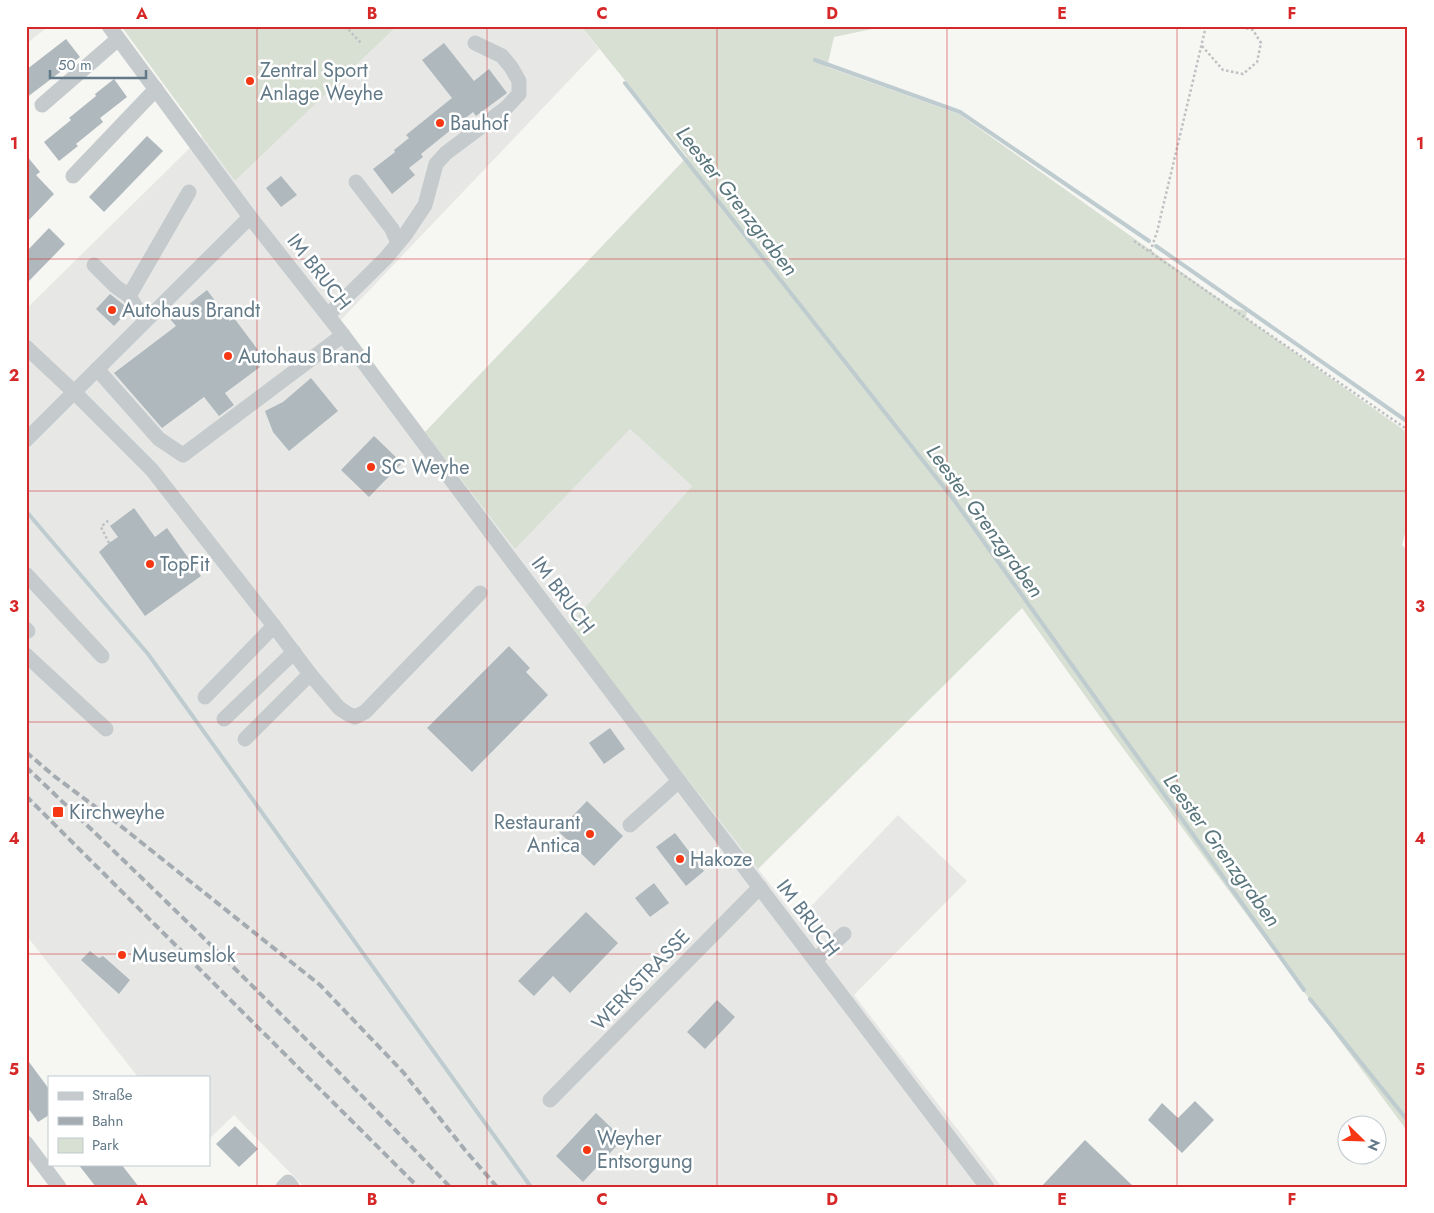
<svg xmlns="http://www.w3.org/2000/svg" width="1434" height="1213" font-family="Jost,sans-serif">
	<rect width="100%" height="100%" fill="#f6f6f2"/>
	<!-- built -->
	<g fill="#e7e8e6">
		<path d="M26,26H49L26,44Z"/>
		<path d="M397,26H581L599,49L340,321L515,548L630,429L692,486L569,627L798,920L898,815L967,881L854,995L1002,1187H304L234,1115L209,1139V1077H138L26,935V309L202,136L235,181Z"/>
	</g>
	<!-- green -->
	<g fill="#d8dfd3">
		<path d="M121,26H397L235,181Z"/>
		<path d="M581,26H886L834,37L827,67L959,114L1232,308L1247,311L1246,318L1408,433V522L1402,545L1408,552V1132L1111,732L1022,608L758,869L568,627L692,486L630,429L515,549L425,432L687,157Z"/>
	</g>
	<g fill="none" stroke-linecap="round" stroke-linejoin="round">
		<!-- stream -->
		<g stroke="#beccd0" stroke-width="4">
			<path d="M815,60L960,112L1149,241"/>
			<path d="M625,83L954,500L1304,990"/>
			<path d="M1156,246L1408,422"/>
			<path d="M26,511L148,654L531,1187"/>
			<path d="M1310,999L1408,1121"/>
		</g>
	</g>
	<!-- building -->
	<g fill="#aeb8bd">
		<path d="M66,39L80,57L26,98V70Z"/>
		<path d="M444,43L474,81L489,69L507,93L476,116L473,112L421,154L423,157L409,168L415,175L392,194L373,169L395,152L394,150L409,138L406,135L452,98L422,60Z"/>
		<path d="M114,79L127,97L100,118L103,122L76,144L78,146L59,161L44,142L71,120L69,118L96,96L95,94Z"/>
		<path d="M147,136L163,151L104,212L89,197Z"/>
		<path d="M26,155L40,172L36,175L54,194L26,223Z"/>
		<path d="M281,176L297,195L281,207L266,188Z"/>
		<path d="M49,228L65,244L26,284V252Z"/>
		<path d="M207,290L230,321L234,318L261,354L254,359L260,367L225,393L234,405L219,416L204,397L162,428L114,373L176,326L170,319Z"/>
		<path d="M110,294L124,305L128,311L114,326L96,309Z"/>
		<path d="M311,378L338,411L289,451L273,432L265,411L283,402Z"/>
		<path d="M374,436L402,463L369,497L341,470Z"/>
		<path d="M134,508L155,537L167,528L201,576L145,616L99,552L109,543L118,537L110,526Z"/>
		<path d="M509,646L530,668L526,672L548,695L472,772L427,728Z"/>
		<path d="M610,728L625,749L604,764L589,743Z"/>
		<path d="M587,801L623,836L594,866L558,831Z"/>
		<path d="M675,833L704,871L686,886L656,847Z"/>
		<path d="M654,883L669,903L650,917L635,898Z"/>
		<path d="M586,912L618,943L570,993L553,976L534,996L518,981Z"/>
		<path d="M90,951L99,958L103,956L130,980L119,994L81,960Z"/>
		<path d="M717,1000L735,1017L705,1049L687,1032Z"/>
		<path d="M26,1058L49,1089V1115L38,1122L26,1105Z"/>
		<path d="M1195,1101L1214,1120L1182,1153L1148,1120L1162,1103L1178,1118Z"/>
		<path d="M596,1113L623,1139L583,1182L556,1156Z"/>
		<path d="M235,1126L258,1149L239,1167L216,1144Z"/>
		<path d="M1085,1140L1134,1187H1041Z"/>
		<path d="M78,1164H121L139,1187H96Z"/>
	</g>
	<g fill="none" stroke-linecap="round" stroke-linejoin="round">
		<!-- path -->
		<g stroke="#bec1c3" stroke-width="2.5" stroke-dasharray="2.5 2.5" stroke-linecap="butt">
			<path d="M345,26L362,44"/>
			<path d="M1206,26L1157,232L1150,252L1408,430"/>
			<path d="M1202,46L1223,70L1243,74L1257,62L1261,43L1253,30L1238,26"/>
			<path d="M1134,241L1150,252"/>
			<path d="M109,543L101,527L110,519"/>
		</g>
		<!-- minor -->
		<g stroke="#c5cacd" stroke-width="15">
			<path d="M109,26L250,217L343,335L512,561L987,1187"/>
			<path d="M42,105L118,39"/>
			<path d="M73,176L156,89"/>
			<path d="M356,182L392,229L398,243"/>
			<path d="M94,265L115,286L129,296L145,321"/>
			<path d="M129,296L189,192"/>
			<path d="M328,315L385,259L405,235L425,205L436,164L446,153L506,108L519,94V81L511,67L502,56L475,43"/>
			<path d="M26,347L74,392L152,470L274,626L310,674L339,708L348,714L355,717L365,712L480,593"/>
			<path d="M97,369L159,439L183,455L343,335"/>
			<path d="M26,440L250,217"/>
			<path d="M26,574L102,656"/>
			<path d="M26,629L28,631"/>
			<path d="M26,655L106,729"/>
			<path d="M205,697L274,626"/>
			<path d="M224,719L294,652"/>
			<path d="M245,739L310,674"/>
			<path d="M630,825L679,781"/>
			<path d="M815,960L844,934"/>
			<path d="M550,1100L760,887"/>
			<path d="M26,1143L59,1187"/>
			<path d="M283,1187L288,1182L292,1187"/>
		</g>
		<!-- rail -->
		<g stroke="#a5acb1" stroke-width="4" stroke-dasharray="8 4" stroke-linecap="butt">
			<path d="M26,752L54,776L117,823L320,985L403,1072L465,1150L497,1187"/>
			<path d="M26,767C170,904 313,1043 450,1187"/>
			<path d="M26,796L418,1187"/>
		</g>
	</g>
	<!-- grid -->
	<path fill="none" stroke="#d62828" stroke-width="1" stroke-opacity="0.55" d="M257,26V1187M487,26V1187M717,26V1187M947,26V1187M1177,26V1187M26,259H1408M26,491H1408M26,722H1408M26,954H1408"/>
	<!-- markers -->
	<g fill="#f53714" stroke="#fff" stroke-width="2">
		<circle cx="250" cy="81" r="5"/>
		<circle cx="440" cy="123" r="5"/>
		<circle cx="112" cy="310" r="5"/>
		<circle cx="228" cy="356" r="5"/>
		<circle cx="371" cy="467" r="5"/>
		<circle cx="150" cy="564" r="5"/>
		<rect x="52" y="806" width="12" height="12" rx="2.5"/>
		<circle cx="590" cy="834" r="5"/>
		<circle cx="680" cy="859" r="5"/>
		<circle cx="122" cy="955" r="5"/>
		<circle cx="587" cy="1150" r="5"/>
	</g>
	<g text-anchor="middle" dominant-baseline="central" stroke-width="5" stroke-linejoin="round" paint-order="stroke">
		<!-- poi labels -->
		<g font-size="20" fill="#627987" stroke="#fff" text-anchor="start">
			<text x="260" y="70">Zentral Sport<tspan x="260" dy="23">Anlage Weyhe</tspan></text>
			<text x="450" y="123">Bauhof</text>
			<text x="122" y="310">Autohaus Brandt</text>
			<text x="238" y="356">Autohaus Brand</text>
			<text x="381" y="467">SC Weyhe</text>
			<text x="160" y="564">TopFit</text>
			<text x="69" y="812">Kirchweyhe</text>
			<text x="580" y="822" text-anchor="end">Restaurant<tspan x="580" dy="23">Antica</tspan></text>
			<text x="690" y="859">Hakoze</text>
			<text x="132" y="955">Museumslok</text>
			<text x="597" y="1138">Weyher<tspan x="597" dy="23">Entsorgung</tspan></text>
		</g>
		<!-- street labels -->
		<g font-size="20" fill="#627987" stroke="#fff">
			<text transform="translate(319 272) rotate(52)">IM BRUCH</text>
			<text transform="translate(563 595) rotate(53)">IM BRUCH</text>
			<text transform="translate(808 918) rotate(53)">IM BRUCH</text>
			<text transform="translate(641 980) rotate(-46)">WERKSTRASSE</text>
		</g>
		<!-- water labels -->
		<g font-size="21" font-style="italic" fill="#59767c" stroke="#fff">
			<text transform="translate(737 201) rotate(52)">Leester Grenzgraben</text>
			<text transform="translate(985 521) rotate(54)">Leester Grenzgraben</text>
			<text transform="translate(1222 850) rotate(54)">Leester Grenzgraben</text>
		</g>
	</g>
	<!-- border -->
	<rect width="1434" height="1213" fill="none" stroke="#ffffff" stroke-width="55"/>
	<!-- legend -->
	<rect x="48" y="1076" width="162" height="90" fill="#ffffff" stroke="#c0c9cf"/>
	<rect x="58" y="1092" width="25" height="8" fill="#c5cacd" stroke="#c0c9cf"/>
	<text x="92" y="1100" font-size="15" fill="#627987">Straße</text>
	<rect x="58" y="1117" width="25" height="8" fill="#a5acb1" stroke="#c0c9cf"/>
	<text x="92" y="1126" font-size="15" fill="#627987">Bahn</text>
	<rect x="58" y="1138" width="25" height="15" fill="#d8dfd3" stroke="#c0c9cf"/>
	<text x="92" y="1150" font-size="15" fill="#627987">Park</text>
	<!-- north arrow -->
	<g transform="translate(1362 1140) rotate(113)"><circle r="24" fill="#ffffff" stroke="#c0c9cf"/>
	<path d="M0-4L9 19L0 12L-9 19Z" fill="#f53714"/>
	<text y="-8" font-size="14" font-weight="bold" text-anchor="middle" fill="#627987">N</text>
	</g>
	<!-- scale -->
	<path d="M50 70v8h96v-8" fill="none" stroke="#627987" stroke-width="2.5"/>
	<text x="58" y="70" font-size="15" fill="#627987" stroke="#ffffff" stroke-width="4" paint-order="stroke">50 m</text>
	<rect x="28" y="28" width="1378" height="1158" fill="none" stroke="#d62828" stroke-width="2"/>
	<g font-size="16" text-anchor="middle" font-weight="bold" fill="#d62828">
		<text x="142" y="19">A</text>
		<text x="372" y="19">B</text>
		<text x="602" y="19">C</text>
		<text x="832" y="19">D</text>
		<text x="1062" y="19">E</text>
		<text x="1292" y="19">F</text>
		<text x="14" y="149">1</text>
		<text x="1420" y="149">1</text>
		<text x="14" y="381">2</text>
		<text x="1420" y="381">2</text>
		<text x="14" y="612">3</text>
		<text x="1420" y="612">3</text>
		<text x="14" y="844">4</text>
		<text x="1420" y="844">4</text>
		<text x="14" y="1075">5</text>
		<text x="1420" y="1075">5</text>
		<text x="142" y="1205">A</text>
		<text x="372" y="1205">B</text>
		<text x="602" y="1205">C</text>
		<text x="832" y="1205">D</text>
		<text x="1062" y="1205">E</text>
		<text x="1292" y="1205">F</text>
	</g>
</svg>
